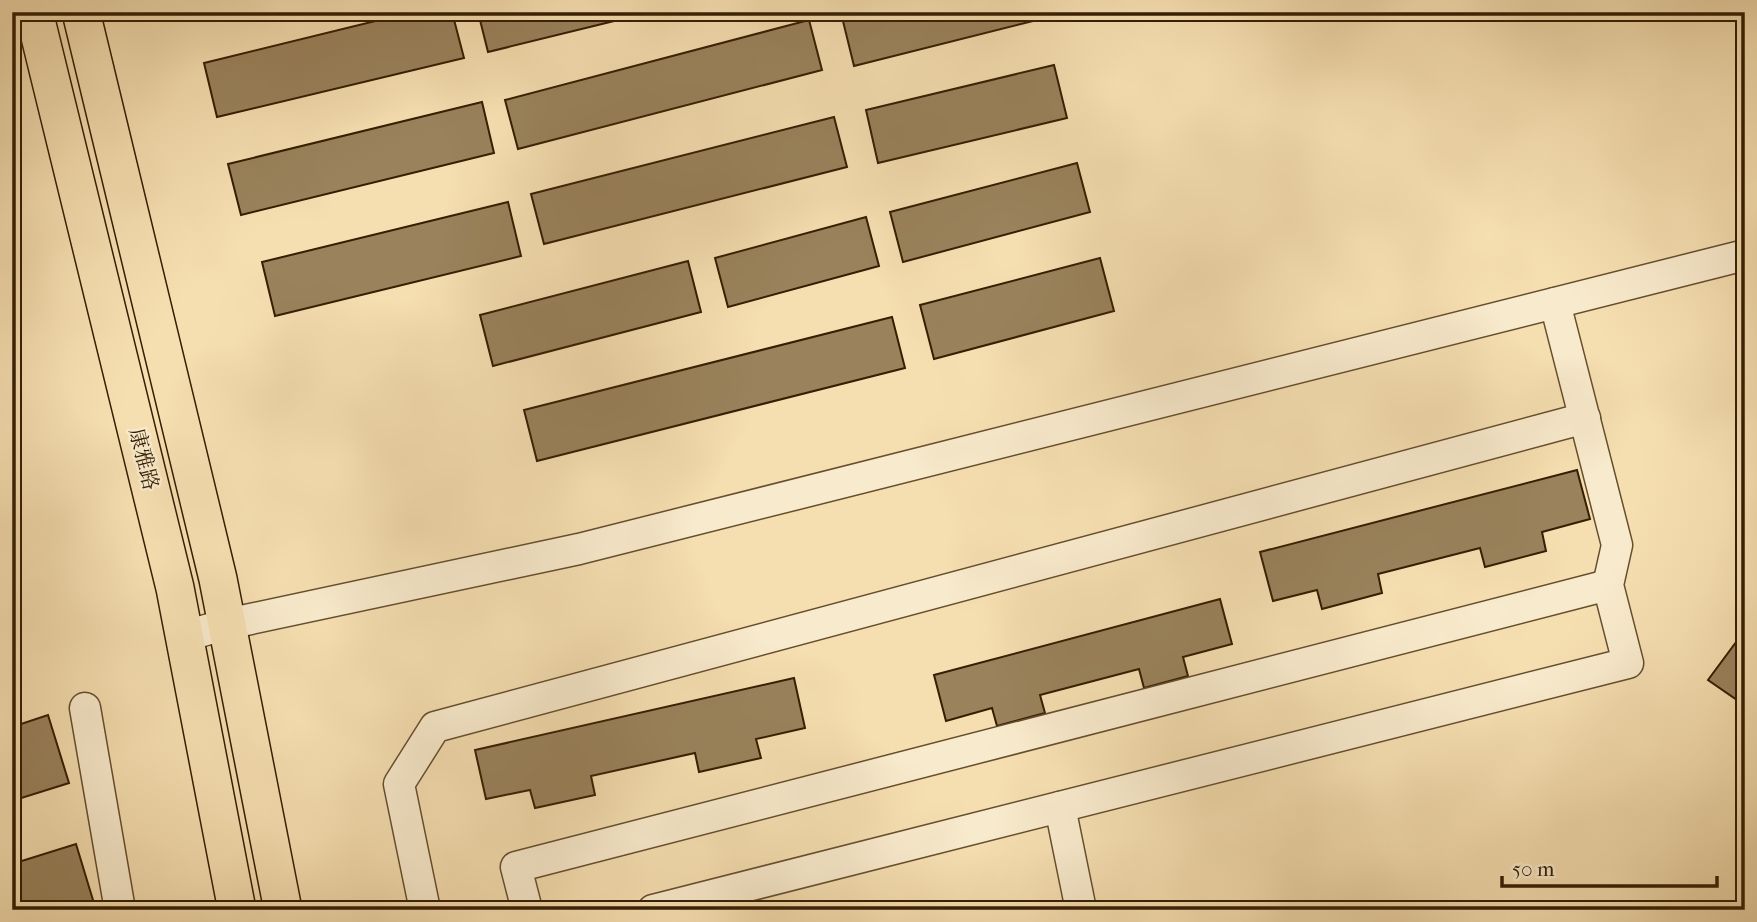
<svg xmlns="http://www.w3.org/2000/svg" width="1757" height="922" font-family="'IM FELL French Canon','Noto Serif SC',serif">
	<rect width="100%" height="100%" fill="#f5deb0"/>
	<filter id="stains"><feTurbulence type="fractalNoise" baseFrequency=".00286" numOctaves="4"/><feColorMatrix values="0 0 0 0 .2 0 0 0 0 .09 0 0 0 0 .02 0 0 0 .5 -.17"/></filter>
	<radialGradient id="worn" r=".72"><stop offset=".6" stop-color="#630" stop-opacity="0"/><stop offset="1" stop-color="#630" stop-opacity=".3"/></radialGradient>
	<!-- building -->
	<g fill="#99825c" stroke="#351e02" stroke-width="2">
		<path d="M187,12H216L189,19Z"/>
		<path d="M412,12H452L464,58L217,117L204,63Z"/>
		<path d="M478,12H651L488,52Z"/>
		<path d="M1047,12L1049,17L854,66L841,13Z"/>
		<path d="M809,20L822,70L518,149L505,100Z"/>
		<path d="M1054,65L1067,118L878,163L866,110Z"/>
		<path d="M482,102L494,153L241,215L228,164Z"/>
		<path d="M834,117L847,167L544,244L531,194Z"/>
		<path d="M1077,163L1090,212L903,262L890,212Z"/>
		<path d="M508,202L521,256L275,316L262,262Z"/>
		<path d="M866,217L879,266L728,307L715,258Z"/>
		<path d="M1100,258L1114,311L934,359L920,305Z"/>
		<path d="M688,261L701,312L493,366L480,315Z"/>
		<path d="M892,317L905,368L537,461L524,410Z"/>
		<path d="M1577,470L1590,519L1542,532L1546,551L1485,567L1480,548L1378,574L1382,593L1322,609L1317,590L1273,601L1260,552Z"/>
		<path d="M1220,599L1232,644L1183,657L1188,676L1144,688L1139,669L1040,695L1045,713L997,726L992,708L946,721L934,675Z"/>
		<path d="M1745,630V695L1740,702L1708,680Z"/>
		<path d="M794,678L805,728L756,739L761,758L699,772L695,753L591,776L595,795L535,808L530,790L486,799L475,750Z"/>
		<path d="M48,715L69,783L12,801V727Z"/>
		<path d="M76,844L96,910H12V864Z"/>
	</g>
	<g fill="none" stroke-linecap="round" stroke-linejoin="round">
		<defs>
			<g id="minor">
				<path d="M185,636L227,624L579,549L1745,255"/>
				<path d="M85,708L120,910"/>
				<path d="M1060,807L1081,910"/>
				<path d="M425,910L399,784L435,727L1585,418"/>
				<path d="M527,910L516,867L1608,585"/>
				<path d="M653,910L1628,663L1608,585L1617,545L1555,303"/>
			</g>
			<g id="major">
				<path d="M34,12L175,588L237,910"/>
				<path d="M81,12L218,579L283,910"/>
			</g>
		</defs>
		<!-- minor casing -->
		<use href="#minor" stroke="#654e2e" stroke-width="33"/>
		<!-- major casing -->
		<use href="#major" stroke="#351e02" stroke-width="40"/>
		<!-- minor -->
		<use href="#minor" stroke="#f8eacc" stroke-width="30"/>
		<!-- major -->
		<use href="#major" stroke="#f5deb0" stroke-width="37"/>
	</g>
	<g text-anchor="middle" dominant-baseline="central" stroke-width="5" stroke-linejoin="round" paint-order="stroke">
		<!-- street labels -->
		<g font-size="21" fill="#351e02" stroke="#f8eacc">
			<text transform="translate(144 459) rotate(76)">康雅路</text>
		</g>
	</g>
	<!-- margin -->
	<rect width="1757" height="922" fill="none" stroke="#f5deb0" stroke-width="42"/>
	<rect x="14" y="14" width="1729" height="894" fill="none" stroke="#351e02" stroke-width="3.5"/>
	<rect x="21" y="21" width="1715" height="880" fill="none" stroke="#351e02" stroke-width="2"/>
	<!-- scale -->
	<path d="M1502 876v10h215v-10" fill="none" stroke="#351e02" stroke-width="3.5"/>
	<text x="1512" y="876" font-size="21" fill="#351e02" stroke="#f8eacc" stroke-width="5" paint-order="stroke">50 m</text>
	<rect width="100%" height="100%" filter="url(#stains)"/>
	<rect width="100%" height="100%" fill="url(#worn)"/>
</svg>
